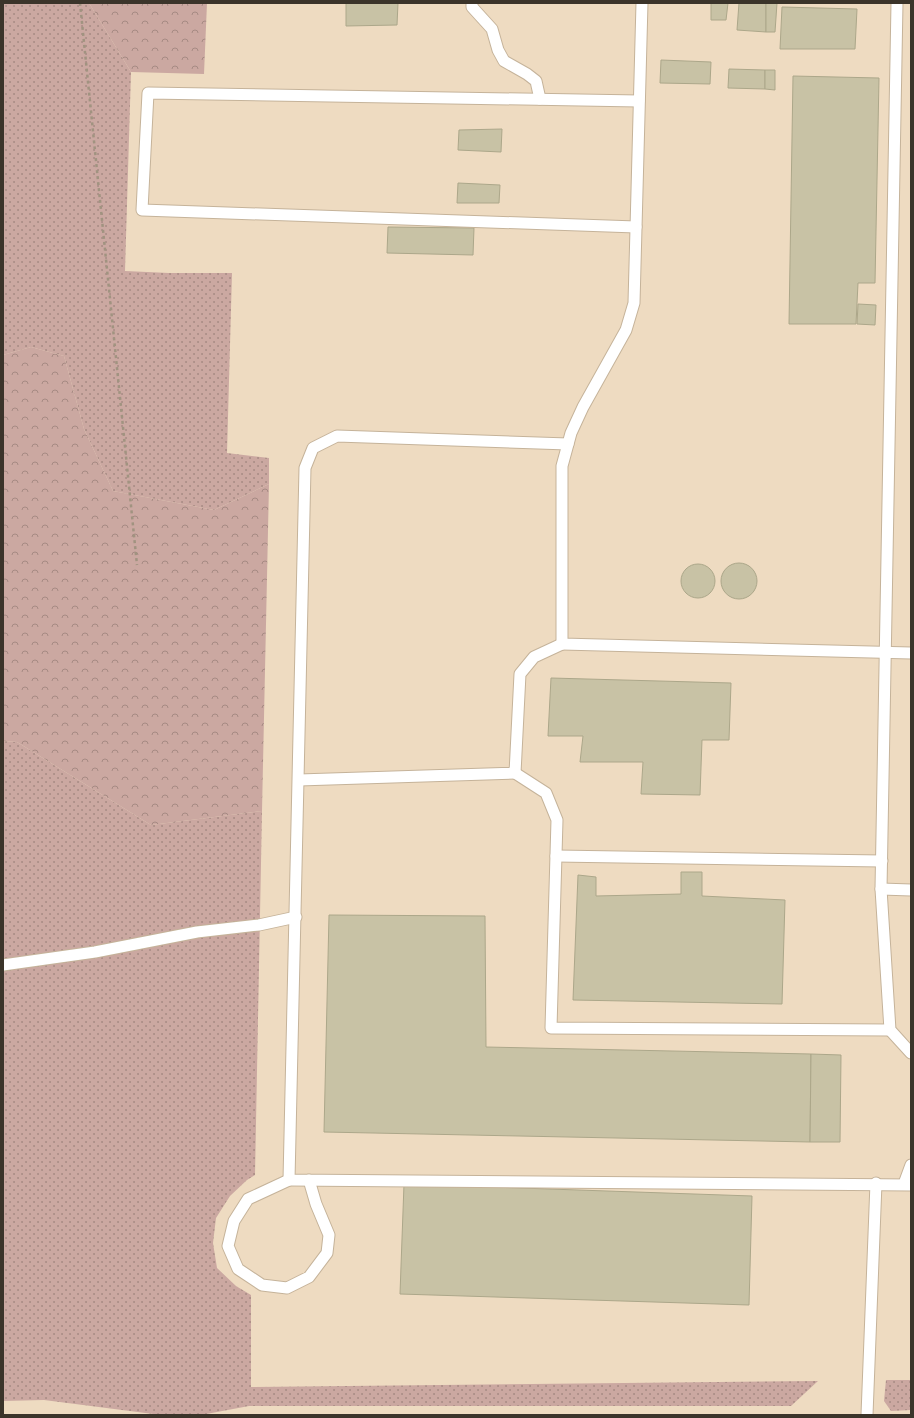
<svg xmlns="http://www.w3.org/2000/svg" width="914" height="1418" font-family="'Asap Condensed',sans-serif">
	<defs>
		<pattern id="green-dots" width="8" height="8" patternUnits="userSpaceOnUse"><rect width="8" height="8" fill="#cba8a1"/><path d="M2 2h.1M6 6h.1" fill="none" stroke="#a68a83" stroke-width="1.8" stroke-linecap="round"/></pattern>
		<pattern id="forest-crowns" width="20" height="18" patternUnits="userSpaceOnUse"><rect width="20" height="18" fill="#cba8a1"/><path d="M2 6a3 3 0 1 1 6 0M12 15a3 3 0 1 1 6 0" fill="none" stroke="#a68a83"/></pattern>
	</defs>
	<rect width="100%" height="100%" fill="#eedbc1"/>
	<!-- green -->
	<g fill="url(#green-dots)">
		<path d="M3,3H89L131,72L125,271L169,273H232L227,453L269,458V484L214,510L113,491L84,429L64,356L31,347L3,355Z"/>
		<path d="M3,741L17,742L151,825L262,811L255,1175L247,1180L230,1196L216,1218L213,1243L217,1268L236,1286L251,1295V1387L818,1381L791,1406H249L201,1415H161L44,1400L3,1401Z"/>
		<path d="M886,1380H911V1410L891,1411L884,1401Z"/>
	</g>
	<!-- forest -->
	<g fill="url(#forest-crowns)">
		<path d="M89,3H207L204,74L131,72Z"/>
		<path d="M31,347L64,356L84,429L113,491L214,510L269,484L262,811L151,825L17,742L3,741V355Z"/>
	</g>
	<!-- building -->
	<g fill="#c8c2a5" stroke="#aca78a">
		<path d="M346,3H398L397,25L346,26Z"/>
		<path d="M711,3H728L726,20H711Z"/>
		<path d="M739,3H766V32L737,30Z"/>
		<path d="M766,3H777L775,32H766Z"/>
		<path d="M782,7L857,9L855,49H780Z"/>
		<path d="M661,60L711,62L710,84L660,83Z"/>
		<path d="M729,69L765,70V89L728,88Z"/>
		<path d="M765,70H775V90L765,89Z"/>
		<path d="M793,76L879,78L875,283H858L856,324H789Z"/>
		<path d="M502,129L501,152L458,150L459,130Z"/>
		<path d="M458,183L500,185L499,203H457Z"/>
		<path d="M388,227L474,228L473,255L387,253Z"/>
		<path d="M858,304L876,305L875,325L857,324Z"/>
		<circle cx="739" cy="581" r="18"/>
		<circle cx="698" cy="581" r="17"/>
		<path d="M551,678L731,683L729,740H702L700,795L641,794L643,762H580L583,736H548Z"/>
		<path d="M681,872H702V896L785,900L782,1004L573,1000L578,875L596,877V896L681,894Z"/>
		<path d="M329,915L485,916L486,1047L811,1054L810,1142L324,1132Z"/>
		<path d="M811,1054L841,1055L840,1142H810Z"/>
		<path d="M404,1184L752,1196L749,1305L400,1294Z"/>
	</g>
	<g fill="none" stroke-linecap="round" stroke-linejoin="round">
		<defs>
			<g id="service">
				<path d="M472,3V7L492,29L498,50L504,61L527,74L536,81L540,99"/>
				<path d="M642,3L634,303L626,330L583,407L571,433L562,466V644L911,653"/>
				<path d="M897,3L881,889L890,1030L911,1053"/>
				<path d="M636,227L142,210L148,93L639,101"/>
				<path d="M568,444L337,436L313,448L305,468L289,1180L911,1185"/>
				<path d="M515,773L546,793L557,820L551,1028L890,1030"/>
				<path d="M299,780L515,773L520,674L534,657L562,644"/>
				<path d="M556,856L882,861"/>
				<path d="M881,889L911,890"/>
				<path d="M3,965L95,952L197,932L259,925L296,917"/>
				<path d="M289,1180L248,1199L234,1221L228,1246L238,1269L262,1285L287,1288L309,1277L327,1253L329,1235L316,1204L309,1180"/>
				<path d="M904,1184L911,1165"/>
				<path d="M867,1415L876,1183"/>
			</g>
		</defs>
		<!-- service casing -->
		<use href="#service" stroke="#c5b39a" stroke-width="13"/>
		<!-- path -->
		<path stroke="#a19380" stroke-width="2.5" stroke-dasharray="3 3" stroke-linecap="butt" d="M80,3L137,565"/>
		<!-- service -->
		<use href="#service" stroke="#fff" stroke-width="11"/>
	</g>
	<!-- border -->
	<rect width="914" height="1418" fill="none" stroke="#3b342a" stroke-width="8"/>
</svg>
